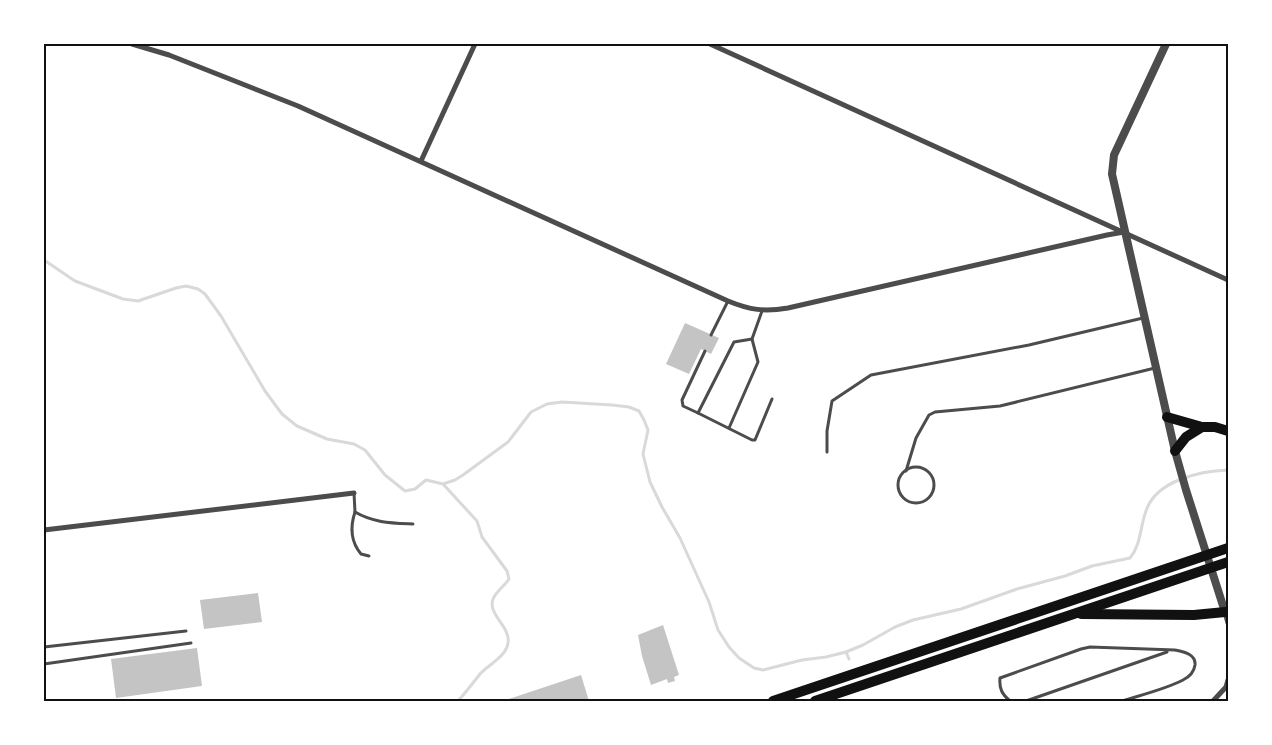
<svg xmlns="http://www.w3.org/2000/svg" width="1272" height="745" font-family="'Nunito Sans',sans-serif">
	<rect width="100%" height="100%" fill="#fff"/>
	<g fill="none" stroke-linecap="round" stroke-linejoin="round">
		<!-- stream -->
		<g stroke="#d9d9d9" stroke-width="3">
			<path d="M44,260L75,281L123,299L138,301L176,288L186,286L198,289L205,294L221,316L265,391L282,414L297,426L327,439L354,444L365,450L385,475L405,491L415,489L426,480L443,484L455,480L463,475L508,442L531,412L547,404L562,402L612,405L629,407L639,411L644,420L648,430L643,454L650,482L662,507L680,538L709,602L718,630L729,647L739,658L754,668L763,670L802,660L826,657L846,652L863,645L895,627L913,620L961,609L1017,589L1065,576L1092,566L1130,558C1141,545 1140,527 1146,511C1156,480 1201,471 1228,470"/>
			<path d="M443,484L477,521L482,537L507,571L509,579C505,585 498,590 494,597C485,613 511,626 508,643C506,657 489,664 480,674C473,683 466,692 458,701"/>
			<path d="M846,652L849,659"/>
		</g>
	</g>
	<!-- building -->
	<g fill="#c4c4c4">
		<path d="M685,323L719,338L711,354L701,349L689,374L666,364Z"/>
		<path d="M258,593L262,622L204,629L200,600Z"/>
		<path d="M663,625L679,675L674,677L675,681L668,683L667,679L651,685L642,656L638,635Z"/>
		<path d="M197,648L202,686L116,698L111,659Z"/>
		<path d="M581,675L589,701H503Z"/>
	</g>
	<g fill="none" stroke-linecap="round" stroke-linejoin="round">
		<!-- service -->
		<g stroke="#4c4c4c" stroke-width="3">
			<path d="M711,335L728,301"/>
			<path d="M752,339L734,342L698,413L752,440H755L772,399"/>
			<path d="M698,413L683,406L682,400L705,351"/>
			<path d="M729,428L758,362L752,339L762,311"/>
			<path d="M827,452V431L832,401L871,375L1029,345L1143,318"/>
			<circle cx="916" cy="485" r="18"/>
			<path d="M906,471L916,438L929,415L935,412L1000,406L1155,368"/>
			<path d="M354,493L355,512C374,523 392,523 413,524"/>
			<path d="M355,512C350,527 351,542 361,554L369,556"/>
			<path d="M44,647L186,631"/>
			<path d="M44,664L191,643"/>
			<path d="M1010,701C1002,694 999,689 1000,678L1081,649L1090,647L1175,650C1184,652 1196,654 1195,665C1194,672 1189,677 1183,680C1166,689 1141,695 1122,701"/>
			<path d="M1026,701L1167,652"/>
		</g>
		<!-- minor -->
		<g stroke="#4c4c4c" stroke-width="5">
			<path d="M132,44L169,55L298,106L728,301C750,310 764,312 788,308L1107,235L1124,232"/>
			<path d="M710,44L1228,280"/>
			<path d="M421,161L475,44"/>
			<path d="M44,530L354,493"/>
			<path d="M1225,612L1228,623"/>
			<path d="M1213,701L1226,687L1228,680"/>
		</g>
		<!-- tertiary -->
		<path stroke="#4c4c4c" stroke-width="8" d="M1166,44L1114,155L1112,174L1175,451L1186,490L1225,612"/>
		<!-- trunk -->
		<g stroke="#111" stroke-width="10">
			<path d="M1167,417L1202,427H1215L1228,431"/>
			<path d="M1175,451L1186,437L1202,427"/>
			<path d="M1081,614L1194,615L1225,612"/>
			<path d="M773,701L1228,548"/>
			<path d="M815,701L1228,562"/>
		</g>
	</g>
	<!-- border -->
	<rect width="1272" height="745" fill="none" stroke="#ffffff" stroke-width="90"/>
	<rect x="45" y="45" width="1182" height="655" fill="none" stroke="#111" stroke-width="2"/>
</svg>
